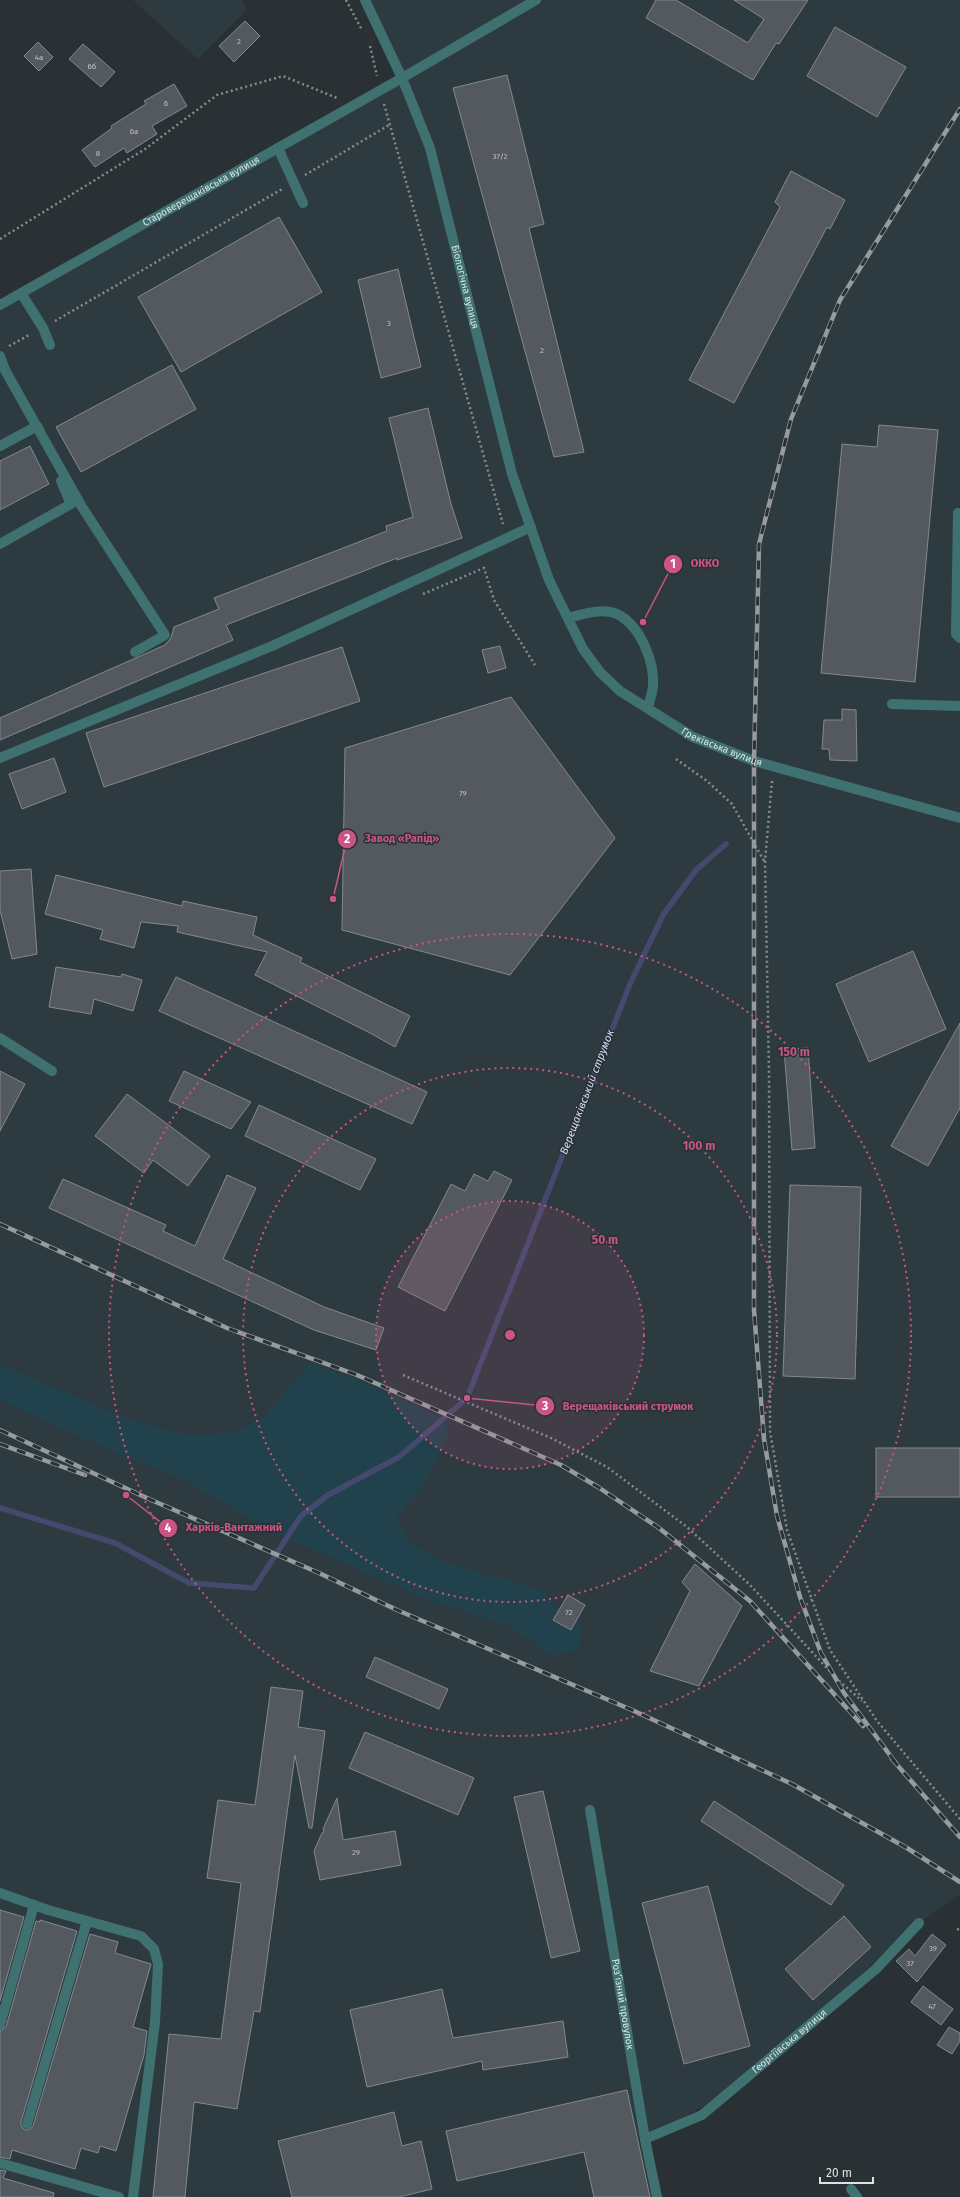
<svg xmlns="http://www.w3.org/2000/svg" width="960" height="2197" font-family="'Fira Sans',sans-serif">
	<rect width="100%" height="100%" fill="#2a3134"/>
	<!-- built -->
	<g fill="#2d3b41">
		<path d="M133,0H242L247,10L198,59Z"/>
		<path d="M365,0H960V1894L919,1923L727,2093L645,2139L659,2197H0V310L402,78Z"/>
	</g>
	<!-- green -->
	<path fill="#21424d" d="M309,1363L359,1380L446,1420L448,1435L435,1463L419,1492L395,1518L411,1543L440,1561L542,1590L555,1607L582,1625L578,1650L553,1655L508,1625L434,1602L271,1531L186,1481L87,1440L0,1400V1364L128,1419L190,1436L231,1433L264,1417Z"/>
	<g fill="none" stroke-linecap="round" stroke-linejoin="round">
		<!-- stream -->
		<path stroke="#444a6e" stroke-width="5.5" d="M0,1508L115,1543L189,1583L254,1588L301,1516L328,1495L399,1457L467,1398L630,984L663,915L696,870L726,844"/>
	</g>
	<!-- building -->
	<g fill="#54595f" stroke="#83898f">
		<path d="M656,0H676L748,43L764,19L734,0H808L779,44L776,43L753,80L646,18Z"/>
		<path d="M245,21L260,36L234,62L219,46Z"/>
		<path d="M835,27L906,67L877,117L807,76Z"/>
		<path d="M38,42L53,57L39,71L24,56Z"/>
		<path d="M83,44L115,72L101,87L69,59Z"/>
		<path d="M507,75L544,224L529,228L584,452L554,457L453,88Z"/>
		<path d="M174,84L187,106L152,126L157,134L127,153L124,148L95,167L82,150L112,128L111,126L146,104L144,101Z"/>
		<path d="M791,171L845,200L830,229L827,227L734,403L689,380L780,207L775,202Z"/>
		<path d="M279,217L322,292L181,372L138,297Z"/>
		<path d="M398,269L421,367L381,378L358,280Z"/>
		<path d="M172,365L196,409L81,472L56,427Z"/>
		<path d="M428,408L451,504L462,538L397,560V558L226,625L233,640L0,740V718L165,645L171,638L174,627L219,609L214,598L387,531L386,526L413,517L389,418Z"/>
		<path d="M879,425L938,430L915,682L821,673L842,444L877,447Z"/>
		<path d="M30,446L49,484L0,510V461Z"/>
		<path d="M500,646L506,668L488,673L482,650Z"/>
		<path d="M342,647L360,701L104,787L86,733Z"/>
		<path d="M511,697L615,838L510,975L342,930L345,748Z"/>
		<path d="M842,709L856,710L857,761L830,760L829,749H822L824,720H842Z"/>
		<path d="M54,758L66,792L22,809L9,774Z"/>
		<path d="M31,869L37,954L12,959L0,910V871Z"/>
		<path d="M56,875L182,906L183,901L257,917L253,935L302,958L300,962L410,1016L395,1047L372,1034L255,975L267,952L177,932L178,926L141,922L134,948L100,939L103,930L45,914Z"/>
		<path d="M913,951L946,1029L869,1062L836,984Z"/>
		<path d="M56,967L121,977L122,974L142,980L133,1011L94,999L91,1014L49,1007Z"/>
		<path d="M176,977L427,1092L412,1124L159,1011Z"/>
		<path d="M960,1023V1108L928,1166L891,1146Z"/>
		<path d="M808,1048L815,1148L792,1150L784,1049Z"/>
		<path d="M0,1071L25,1084L0,1131Z"/>
		<path d="M184,1071L251,1102L231,1129L169,1101Z"/>
		<path d="M127,1094L210,1156L188,1186L153,1160L144,1173L95,1136Z"/>
		<path d="M259,1105L376,1159L360,1190L245,1136Z"/>
		<path d="M494,1171L512,1180L445,1311L398,1287L451,1184L465,1191L474,1174L488,1181Z"/>
		<path d="M227,1175L256,1188L223,1259L324,1307L384,1328L376,1350L314,1330L49,1208L63,1179L166,1225L163,1231L195,1246Z"/>
		<path d="M790,1185L861,1187L855,1379L783,1376Z"/>
		<rect x="876" y="1448" width="84" height="49"/>
		<path d="M695,1564L742,1606L699,1686L650,1671L690,1591L682,1582Z"/>
		<path d="M568,1595L585,1605L571,1630L553,1620Z"/>
		<path d="M375,1657L448,1689L439,1709L366,1677Z"/>
		<path d="M271,1687L303,1691L298,1727L325,1731L312,1828H309L295,1755L260,2012L254,2011L237,2109L194,2102L185,2197H153L169,2034L221,2039L241,1883L207,1878L218,1800L255,1805Z"/>
		<path d="M365,1732L474,1778L458,1815L349,1768Z"/>
		<path d="M543,1791L580,1951L551,1958L514,1797Z"/>
		<path d="M337,1798L343,1840L395,1831L401,1865L320,1880L314,1851L322,1833L324,1832L323,1829Z"/>
		<path d="M714,1801L844,1885L831,1905L701,1821Z"/>
		<path d="M708,1886L750,2046L684,2064L642,1903Z"/>
		<path d="M0,1910L24,1917L0,2001Z"/>
		<path d="M844,1916L871,1947L813,2000L785,1969Z"/>
		<path d="M40,1920L77,1931L21,2122V2126L25,2130H29L33,2126L90,1934L118,1942L115,1953L151,1964L133,2027L147,2031L144,2055L116,2151L100,2146L98,2153L81,2148L75,2169L12,2150L10,2159L0,2157V2031L6,2027L36,1921L40,1922Z"/>
		<path d="M932,1934L946,1945L917,1982L896,1961L909,1949L915,1956Z"/>
		<path d="M923,1986L953,2009L941,2025L911,2002Z"/>
		<path d="M442,1989L453,2038L563,2021L568,2057L483,2070L482,2061L367,2087L350,2010Z"/>
		<path d="M949,2027L960,2033V2041L952,2054L937,2045Z"/>
		<path d="M627,2090L650,2197H594L584,2152L457,2181L446,2131Z"/>
		<path d="M394,2112L402,2146L421,2141L432,2189L399,2197H292L278,2141Z"/>
		<path d="M0,2170L6,2171L3,2178L54,2193L53,2197H0Z"/>
	</g>
	<g fill="none" stroke-linecap="round" stroke-linejoin="round">
		<!-- path -->
		<g stroke="#868c8e" stroke-width="2.5" stroke-dasharray="2 3" stroke-linecap="butt">
			<path d="M346,0L362,30"/>
			<path d="M370,46L377,76"/>
			<path d="M384,104L503,524"/>
			<path d="M305,175L389,125"/>
			<path d="M0,239L145,149L217,95L283,76L337,98"/>
			<path d="M55,321L282,189"/>
			<path d="M9,346L31,334"/>
			<path d="M423,594L484,568L494,600L535,665"/>
			<path d="M676,759L707,781L732,804L764,861"/>
			<path d="M772,781L765,861L769,1072L770,1431L787,1530L830,1650L877,1721L960,1819"/>
			<path d="M403,1375L551,1438L607,1467L687,1527L750,1585L837,1679L862,1701"/>
			<path d="M957,1929L960,1930"/>
		</g>
		<!-- lane -->
		<g stroke="#3f7171" stroke-width="10">
			<path d="M278,148L303,203"/>
			<path d="M21,293L43,328L50,345"/>
			<path d="M0,356L5,370L82,507L165,635L135,652"/>
			<path d="M0,446L37,426L40,431"/>
			<path d="M958,513L956,634L960,638"/>
			<path d="M0,544L71,504L61,481"/>
			<path d="M568,618C583,614 603,607 619,615C641,627 655,663 653,687C652,694 649,702 648,708"/>
			<path d="M892,704L960,706"/>
			<path d="M0,1893L48,1910L141,1936L154,1949L158,1964L155,2022L133,2197"/>
			<path d="M0,2025L34,1905"/>
			<path d="M27,2124L87,1921"/>
			<path d="M0,2163L119,2197"/>
		</g>
		<!-- street -->
		<g stroke="#3f7171" stroke-width="10">
			<path id="s1" d="M365,0L402,78L430,148L512,474L549,580L583,649L600,672L620,691L693,737L754,761L960,818"/>
			<path id="s2" d="M0,305L402,78L536,0"/>
			<path d="M0,758L272,646L531,527"/>
			<path d="M0,1038L52,1071"/>
			<path id="s3" d="M590,1810L645,2139L657,2197"/>
			<path id="s4" d="M645,2139L702,2115L876,1969L919,1923"/>
			<path d="M851,2189L857,2197"/>
		</g>
		<defs>
			<g id="rail">
				<path d="M0,1224L227,1328L357,1375L561,1465L598,1487L659,1528L750,1601L863,1726"/>
				<path d="M0,1430L149,1499L319,1573L397,1610L632,1710L792,1784L907,1848L960,1882"/>
				<path d="M0,1444L85,1475"/>
				<path d="M892,1759L960,1837"/>
				<path d="M895,1762L844,1693L821,1653L800,1597L777,1516L764,1439L754,1310V761L759,544L791,419L840,300L960,109"/>
			</g>
		</defs>
		<!-- rail casing -->
		<use href="#rail" stroke="#969c9e" stroke-width="4.5"/>
		<!-- rail -->
		<use href="#rail" stroke="#2a3134" stroke-width="3" stroke-dasharray="9" stroke-linecap="butt"/>
	</g>
	<!-- distance rings -->
	<circle cx="510" cy="1335" r="134" fill="#ca5584" fill-opacity=".12"/>
	<g fill="none" stroke="#ca5584" stroke-width="2" stroke-dasharray="2 4">
		<circle cx="510" cy="1335" r="134"/>
		<circle cx="510" cy="1335" r="267"/>
		<circle cx="510" cy="1335" r="401"/>
	</g>
	<g text-anchor="middle" dominant-baseline="central" stroke-width="3" stroke-linejoin="round" paint-order="stroke">
		<!-- number labels -->
		<g font-size="8" fill="#bbc0c3">
			<text x="239" y="41">2</text>
			<text x="39" y="57">4а</text>
			<text x="92" y="66">6б</text>
			<text x="166" y="103">6</text>
			<text x="134" y="131">6а</text>
			<text x="98" y="153">8</text>
			<text x="500" y="156">37/2</text>
			<text x="389" y="323">3</text>
			<text x="542" y="350">2</text>
			<text x="463" y="793">79</text>
			<text x="569" y="1612">72</text>
			<text x="356" y="1852">29</text>
			<text x="933" y="1948">39</text>
			<text x="910" y="1963">37</text>
			<text x="932" y="2006">47</text>
		</g>
		<!-- street labels -->
		<g font-size="10" fill="#dde2e4" stroke="#2a3134">
			<text stroke="none"><textPath href="#s2" startOffset="231">Староверещаківська вулиця</textPath></text>
			<text stroke="none"><textPath href="#s1" startOffset="305">Біологічна вулиця</textPath></text>
			<text stroke="none"><textPath href="#s1" startOffset="860">Греківська вулиця</textPath></text>
			<text stroke="none"><textPath href="#s3" startOffset="197">Роз’їзний провулок</textPath></text>
			<text stroke="none"><textPath href="#s4" startOffset="176">Георгіївська вулиця</textPath></text>
		</g>
		<!-- water labels -->
		<g font-size="11" font-style="italic" fill="#d5dbf5" stroke="#2a3134">
			<text transform="translate(587 1092) rotate(-69)">Верещаківський струмок</text>
		</g>
	</g>
	<circle cx="510" cy="1335" r="6" fill="#ca5584" stroke="#2a3134" stroke-width="2"/>
	<g font-size="12" text-anchor="middle" font-weight="bold" fill="#ca5584" stroke="#2a3134" stroke-width="3" stroke-linejoin="round" paint-order="stroke">
		<text x="794" y="1056">150 m</text>
		<text x="699" y="1150">100 m</text>
		<text x="605" y="1244">50 m</text>
	</g>
	<!-- callouts -->
	<path fill="none" stroke="#ca5584" stroke-width="1.5" d="M643 622L673 564M333 899L347 839M467 1398L545 1406M126 1495L168 1528"/>
	<g fill="#ca5584" stroke="#2a3134" stroke-width="1.5">
		<circle cx="643" cy="622" r="4"/>
		<circle cx="333" cy="899" r="4"/>
		<circle cx="467" cy="1398" r="4"/>
		<circle cx="126" cy="1495" r="4"/>
		<circle cx="673" cy="564" r="10"/>
		<circle cx="347" cy="839" r="10"/>
		<circle cx="545" cy="1406" r="10"/>
		<circle cx="168" cy="1528" r="10"/>
	</g>
	<g font-size="12" text-anchor="middle" font-weight="bold" fill="#fff">
		<text x="673" y="568">1</text>
		<text x="347" y="843">2</text>
		<text x="545" y="1410">3</text>
		<text x="168" y="1532">4</text>
	</g>
	<g font-size="11" text-anchor="middle" font-weight="bold" fill="#ca5584" stroke="#2a3134" stroke-width="3" stroke-linejoin="round" paint-order="stroke">
		<text x="705" y="567">ОККО</text>
		<text x="402" y="842">Завод «Рапід»</text>
		<text x="628" y="1410">Верещаківський струмок</text>
		<text x="234" y="1531">Харків-Вантажний</text>
	</g>
	<!-- scale -->
	<path d="M820 2177v6h53v-6" fill="none" stroke="#dde2e4" stroke-width="2"/>
	<text x="826" y="2177" font-size="12" fill="#dde2e4" stroke="#2a3134" stroke-width="3" paint-order="stroke">20 m</text>
</svg>
